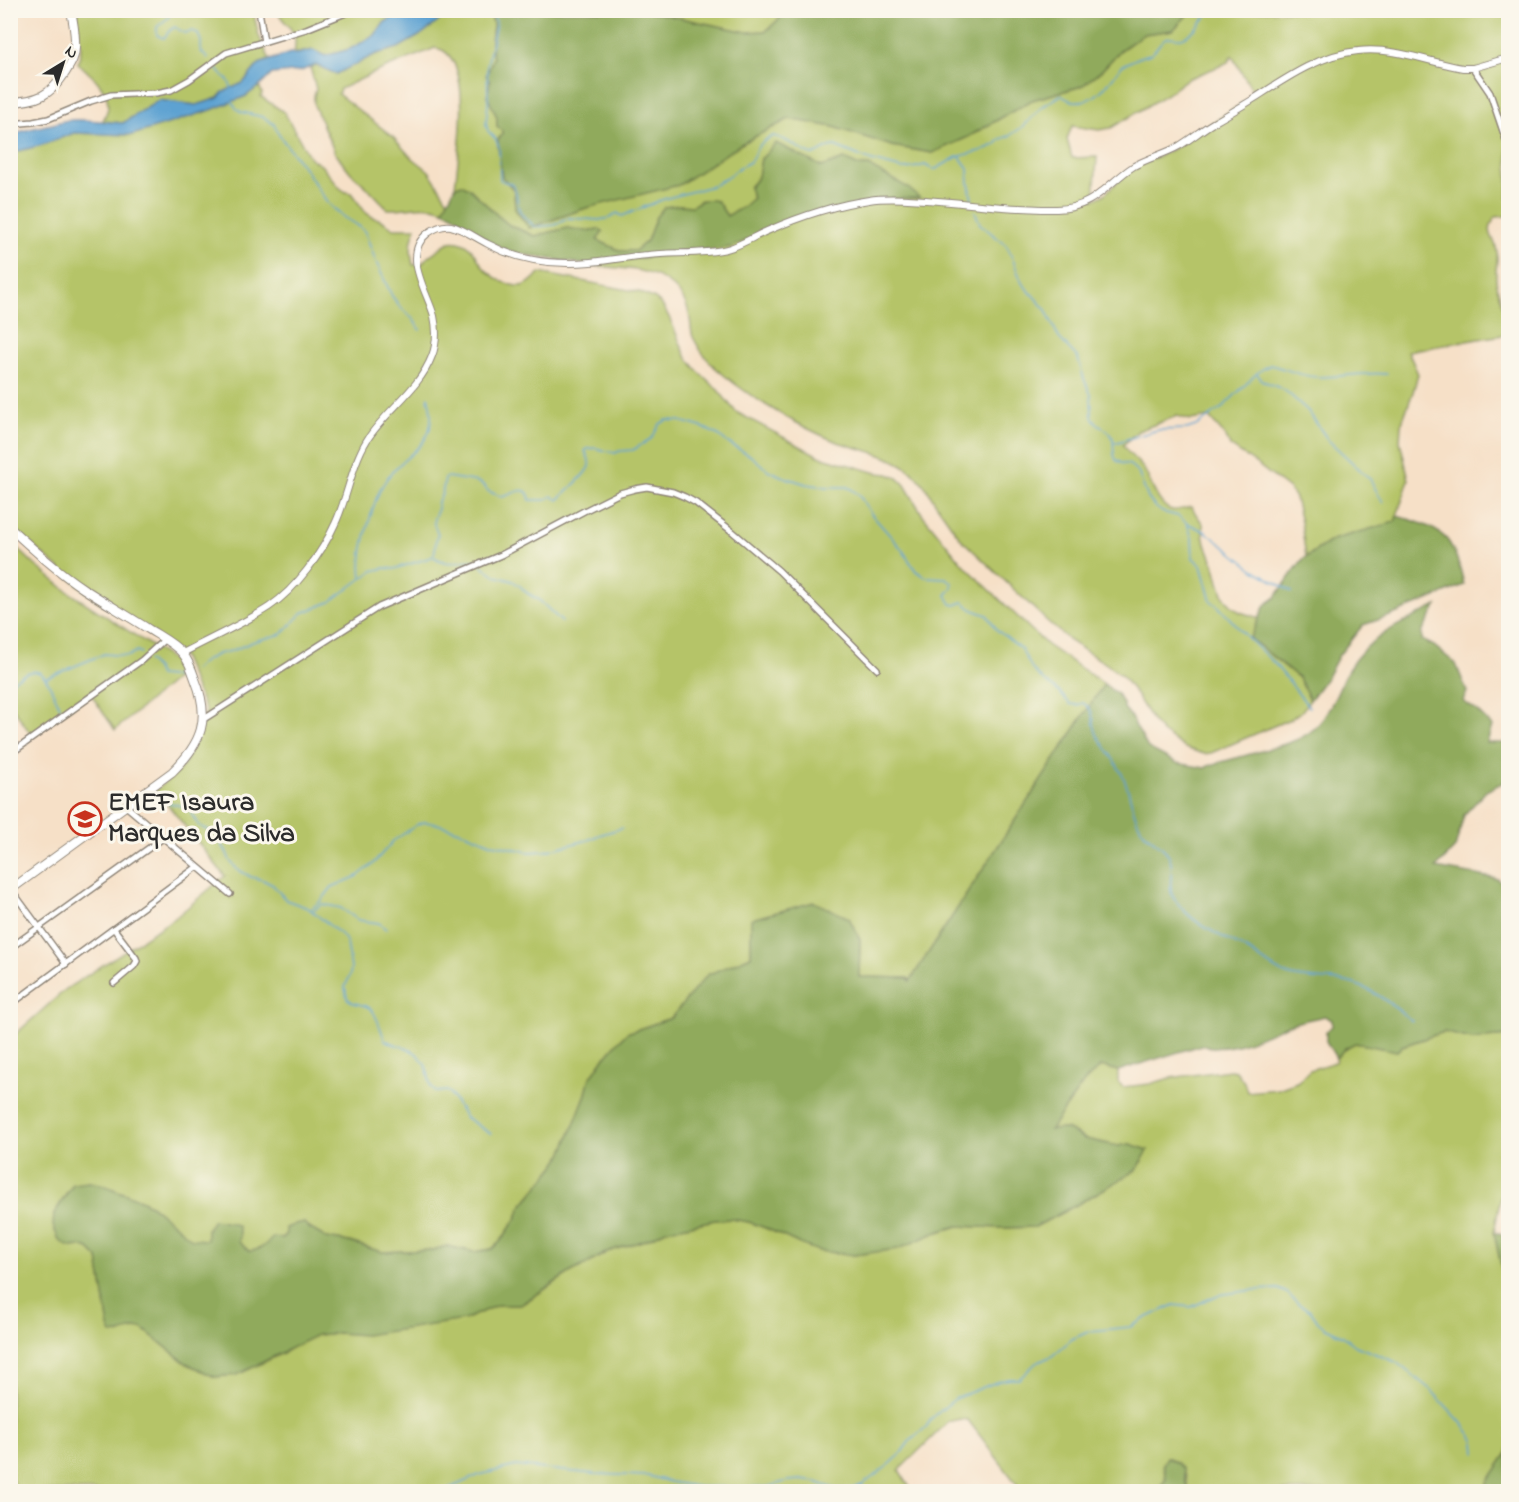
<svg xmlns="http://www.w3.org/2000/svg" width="1519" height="1502" font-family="'Indie Flower',sans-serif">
	<rect width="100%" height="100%" fill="#fbf7ec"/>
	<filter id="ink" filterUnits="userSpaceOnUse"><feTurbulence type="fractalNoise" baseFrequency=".0167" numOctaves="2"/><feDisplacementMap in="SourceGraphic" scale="12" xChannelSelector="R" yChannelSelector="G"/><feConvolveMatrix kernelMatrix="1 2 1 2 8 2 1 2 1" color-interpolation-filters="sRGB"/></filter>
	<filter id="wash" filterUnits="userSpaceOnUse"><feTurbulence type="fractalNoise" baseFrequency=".008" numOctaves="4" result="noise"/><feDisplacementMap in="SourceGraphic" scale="24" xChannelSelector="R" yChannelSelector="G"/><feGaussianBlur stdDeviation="1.35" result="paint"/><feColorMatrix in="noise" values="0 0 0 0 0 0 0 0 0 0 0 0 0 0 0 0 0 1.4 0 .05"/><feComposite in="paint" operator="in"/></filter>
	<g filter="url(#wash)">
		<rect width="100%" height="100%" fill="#f6e0c7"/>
		<!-- green -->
		<g fill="#b5c467" stroke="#707849" stroke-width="1.5" fill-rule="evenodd">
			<path d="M76,11H253L259,36L270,60L259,64L243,83L223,92L218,98L203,103L196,105L159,100L123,123L103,121C104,117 108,111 108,107C109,88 90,74 78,63L81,49Z"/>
			<path d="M277,11H404L385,22L374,36L350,49L325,56L313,50L294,54C299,28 288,30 277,11Z"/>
			<path d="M447,11H493L491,13L493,25L491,42L493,59L488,71L490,82L487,96L497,117V126L502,131V134L498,140V146L502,177L514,190L515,209L529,228L586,208L741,144L789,119L834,127L892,146L932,153L968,137L1032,100L1082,86L1103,69L1120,51L1144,34L1173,30L1191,11H1508V216L1495,217C1484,237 1495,234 1497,252C1498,261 1495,270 1496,280C1498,299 1508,315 1508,334L1408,351L1418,374L1413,392L1401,425L1400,441L1409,480L1395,522L1332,540L1306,557L1301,522L1295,498L1290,490L1258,465L1230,446C1227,434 1216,427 1209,417L1191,420L1177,416L1138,431L1123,445C1129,456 1139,461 1145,471C1151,482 1158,507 1172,510C1177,511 1185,508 1191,507L1203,524V536L1216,570L1219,582L1224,597L1231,605L1240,612L1259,618L1250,638L1299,678L1310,700L1302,711L1290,719L1211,753L1204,754L1185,748L1162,732L1153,722L1135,693L1123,677L1105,663L1071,642L1047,621L963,541C953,529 945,516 936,504C929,492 922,480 911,471C890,454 860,450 835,441C800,427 754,400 725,376C712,366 700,352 693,337C691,332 691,325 690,319C688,304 680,291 667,282C645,266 612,269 587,265L840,209L891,199L875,170L869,166H859L844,159L822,167L794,153L785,147L761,158L758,177L749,187L753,198L743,207L727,216L717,201L701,200L692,206L679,205L656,217L647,241L635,251H621L597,240L599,229L585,231L567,228L535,236L509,225L496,214L469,188L461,184L455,187C458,157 473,70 444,51C441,49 438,49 435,48L376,72L340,89L338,94L392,136L410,156L429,171L448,201L443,210C424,202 408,210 388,209L371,191L351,173L335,153L314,105V96L316,89L310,67L316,65L336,74L376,54L398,48L419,36L437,22ZM1232,56L1255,95L1173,149L1128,171L1105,194L1094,200L1097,157L1072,158L1067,139L1072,126L1099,130L1111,128L1167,94L1187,79L1220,66L1228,62Z"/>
			<path d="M647,11H788L766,31L747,32Z"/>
			<path d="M259,86L262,93L261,97L284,112L310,158L321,165L340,188L346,192L351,193L366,213L374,218L379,219L394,228H416C410,241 410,251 413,265L422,264C427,256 432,254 439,249C446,243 450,240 459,242C476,247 475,257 484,268C492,277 509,287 521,286C530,285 534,277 540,273L639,292L655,299L662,305L669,317L686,356L697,370L718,390L736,412L819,456L877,473L888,474L898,478L905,485L922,514L962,563L1047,645L1104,684L910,981L908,978L859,977L860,940L849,918L814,902L752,919L751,956L707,975L671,1018L627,1033L619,1041L601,1062L589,1080L586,1094L562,1155L554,1167L521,1207L517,1218L500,1242L492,1249L474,1252L447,1246L433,1250L382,1252L349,1242L326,1238L309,1228L304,1223C293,1223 289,1233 281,1238C273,1243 258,1251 249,1251L239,1242L240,1235L207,1241L192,1240L152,1206L136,1198L103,1185L89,1182L68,1191L54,1214L71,1247L81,1246L89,1249L98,1258L109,1327L119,1334L125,1331L142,1328L186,1363L215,1377L237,1375L283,1353L297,1344L317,1335L464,1320L497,1305H521L571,1272L589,1263L607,1252L648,1239L666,1230L715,1220L732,1219L749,1222L768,1229L800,1244L819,1251L854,1255L873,1252L958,1226L1002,1228L1035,1227L1076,1205L1137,1170L1148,1150L1130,1144L1118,1146L1085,1139L1066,1129L1049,1130L1084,1082L1101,1066L1118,1071V1082L1123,1087L1150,1084L1170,1078L1230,1070L1236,1071L1244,1082L1247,1092L1278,1089L1297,1082L1310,1070L1335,1062C1337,1053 1347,1047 1355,1043L1397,1051L1402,1046L1444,1032L1472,1039L1508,1036V1156L1494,1233L1508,1297V1452L1487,1483L1484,1491H1188L1186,1475L1163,1464L1166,1479L1157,1491H1022L968,1420L960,1419L948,1422L899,1470L912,1491H21L17,1489L10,1476V1039L66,989L175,918L225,876L156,790L184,765L206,712L183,658L170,646L96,600L11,527V153L42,145L74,133L132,135L211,110L246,96Z"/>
			<path d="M10,541L35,565L70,593L161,652L174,661L184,672L115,730L90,693L32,736L11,705Z"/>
		</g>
		<!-- forest -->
		<g fill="#90aa5c" stroke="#5e6a44" stroke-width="1.5">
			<path d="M493,11H647L747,32L766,31L788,11H1191L1173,30L1144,34L1120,50L1103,69L1082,86L1032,100L968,137L932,153L892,146L834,127L789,119L741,144L679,185L586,208L529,228L515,209L514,190L502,177L498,146V140L502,134V131L497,126V117L487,96L490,82L486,76L493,59L491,42L493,25L491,12Z"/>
			<path d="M776,143L822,167L844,159L859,166H869L907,187L920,198L891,199L796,219L731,247L587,265L509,252L483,238L454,215L443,210L455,187L461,184L469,188L496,214L509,225L535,236L567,228L585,231L599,229L603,232L597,240L621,251H635L647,241L656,217L664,207L679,205L692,206C701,200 706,198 717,201L727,216L743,207L753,198L749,188L758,177L761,159Z"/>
			<path d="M1397,516C1413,520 1438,527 1448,541C1457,554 1461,570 1464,585L1390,616L1363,625L1339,655L1327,677L1310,700L1299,678L1250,638L1265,605L1276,597L1291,575L1303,559L1332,540L1395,522Z"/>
			<path d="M1437,606L1422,632V640L1434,646L1456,664L1467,692L1463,701L1477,711L1492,726L1487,743H1503L1508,747V777L1504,782L1486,791L1464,815L1455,848L1436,868L1498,879L1508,890V1036L1472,1039L1444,1032L1402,1046L1397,1051L1355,1043L1345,1048L1336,1058L1326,1041V1032L1332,1026V1020L1325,1016C1312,1019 1299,1021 1288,1025C1261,1036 1231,1054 1201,1045L1118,1071L1101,1066L1084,1082L1050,1130L1066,1129L1085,1139L1118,1146L1130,1144L1148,1150L1137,1170L1076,1205L1035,1227L1002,1228L958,1226L937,1232L898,1249L854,1255L819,1251L800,1244L768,1229L749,1222L732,1219L715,1220L666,1230L648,1239L607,1252L589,1263L571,1272L520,1305H497L464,1320L365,1335L337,1333L317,1335L237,1375L215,1377L186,1363L142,1328C131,1328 122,1334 112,1334L109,1327L98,1258L89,1249L81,1246L71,1247L66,1245L59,1240L53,1226L54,1214L73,1184L89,1182L103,1185L136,1198L152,1206L192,1239L207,1240V1229L213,1220L231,1223L238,1226L240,1235L239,1242L249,1251C261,1251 265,1244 274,1237L283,1238L286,1233V1228L298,1223H304L309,1228L326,1238L349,1242L382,1252L433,1250L447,1246L474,1252L492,1249L500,1242L517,1218L521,1207L554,1167L562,1155L586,1094L589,1080L601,1062L619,1041L627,1033L671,1018L707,975L751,956V919L814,902L849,918L860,940L859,977L908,978L910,981L1104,684L1117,694L1123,703L1124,708L1129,714L1148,748L1177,763L1205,768L1210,765C1229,760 1248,755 1268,749C1282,745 1298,741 1310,732C1329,719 1337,689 1348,670C1367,637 1405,621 1437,606Z"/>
			<path d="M1494,1233H1499L1508,1237V1297Z"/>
			<path d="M1508,1452V1491H1484L1487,1483Z"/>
			<path d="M1167,1457C1189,1468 1182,1472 1188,1491H1157L1166,1479L1163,1464Z"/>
		</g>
		<!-- water -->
		<path fill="#5da2d2" stroke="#44667e" stroke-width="1.5" d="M404,11H447L438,22L419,36L398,48L376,54L336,74L316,65L310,67L301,71L272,74L262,84L246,96L211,110L161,126L132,135L74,133L42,145L11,153V136C26,128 32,129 47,125C55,124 63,120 70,120C88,119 105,122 123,123L159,100L196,105L203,103L218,98L223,92L243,83L259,64L290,53L297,54L313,50L325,56L350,49L374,36L385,22Z"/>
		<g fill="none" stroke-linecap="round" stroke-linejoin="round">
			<!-- stream -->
			<g stroke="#5da2d2" stroke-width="1.5">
				<path d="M173,10L169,17L157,27V34L158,36L164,38L170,30L175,27L184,33L193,31L198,34L201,41V50L202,53L208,58"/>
				<path d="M491,10L496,22L487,66L488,103L486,124L488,131L495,138L499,147L500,180C503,182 510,182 513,186C518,191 516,203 519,209C522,218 530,221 535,227L555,225L569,218L599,220L610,218L617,213L622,216L664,199L712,186L726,178L740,167L750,162L758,147L764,141L773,136C787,138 799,150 812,155C821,154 825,146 835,146L872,161L903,169L913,168L925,165L932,169H936L957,157L980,151L995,145L1001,139L1009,136L1024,126L1042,107L1061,95C1069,102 1080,103 1091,98C1104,92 1113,76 1123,65C1124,64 1141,57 1143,56C1146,55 1150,55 1152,53C1157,49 1159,43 1164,39C1171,34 1174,39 1181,38C1191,37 1205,17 1212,10"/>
				<path d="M214,67L228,80L232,89"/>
				<path d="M232,101L236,108L241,112L263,117L274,124L279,135L305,169L327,202L342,216L360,227L365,232L376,262L392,296L401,308L413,319L420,330"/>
				<path d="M960,157L968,168L969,183L972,200"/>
				<path d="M975,211L980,224L1005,244L1009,250L1022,283L1046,310L1059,338L1078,358L1084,379L1091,395L1092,417L1097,423L1110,433L1113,438L1114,455L1116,460L1121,463L1130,465L1138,472L1148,498L1154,506L1162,512L1178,516L1187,523L1206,532L1253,569L1292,592"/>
				<path d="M1257,374L1263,381L1282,389L1288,393L1308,411L1328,440L1370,479L1383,503"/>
				<path d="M1114,443L1158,430L1187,429L1196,426L1221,409L1256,374L1264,368L1270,365C1286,368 1303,378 1320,377C1342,377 1364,372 1387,374"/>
				<path d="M1187,523L1192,538L1193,558L1201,565L1211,601L1218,606L1249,639L1275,664L1309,707"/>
				<path d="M433,556C437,549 434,541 438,534L434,524V518L438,509V501L442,494L445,479L447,477L478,482L483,485L488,491L502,497C512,495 528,482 530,500H546L552,496L558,500C564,493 587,475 589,466C590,461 588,456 585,451L587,449L595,448L615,453L620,451L633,450L652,438L660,424L667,420L680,421L704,428L720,436L728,443L751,456L768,470L781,476L806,484L827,487H847L851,489L859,495L872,515L901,548L916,571L926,577L946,578L952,583V588L946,595L951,604L955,605L963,602L973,610L987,615L997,630L1021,649L1033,670L1042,679L1059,692L1070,704L1077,705L1083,703C1096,710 1091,722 1097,734C1106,750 1118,763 1125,781C1131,796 1132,813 1141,828C1148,840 1163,844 1169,856C1176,870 1165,887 1175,900C1196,928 1222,935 1249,951C1262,959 1274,971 1288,975C1307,981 1327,978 1346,982C1372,987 1393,1006 1412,1021"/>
				<path d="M434,557C455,570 460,556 478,562"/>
				<path d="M481,565L496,576L513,581L520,586L527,593L539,600L562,622"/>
				<path d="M362,577C361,570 361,562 362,554C364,537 373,504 381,488C401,449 443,451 428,397"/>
				<path d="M148,660L156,669L159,676L171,677L183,674"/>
				<path d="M194,670L206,660L218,654L231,651L255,641L282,634L302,613L330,602L372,571L385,568L394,569L432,557"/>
				<path d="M46,678L104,654L128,656L137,651L141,653"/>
				<path d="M10,683C45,655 47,683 61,709"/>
				<path d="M157,796L167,802L188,808L199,826L210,831L217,836L227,853L230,861L237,869L251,877L263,880L273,885L286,900L308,908L343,936L347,943L351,968L350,975L345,987L347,998C355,1006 361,1003 370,1008C377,1013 381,1032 385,1040C395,1046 408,1046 417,1054C421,1058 426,1064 427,1070C430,1079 428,1086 436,1092L447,1091L450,1093L465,1117L491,1134"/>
				<path d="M311,909L322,900L332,887L358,876L373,864L393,841L418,824L424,822L434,823L463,832L493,844L529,852L545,851L588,840L599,835L622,828"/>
				<path d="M313,911L322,904L341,908L358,920L379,923L386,929"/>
				<path d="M441,1492L479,1475L516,1466L594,1474L648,1476L671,1482L700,1487H768L787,1481L801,1480L816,1482L835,1489H851L862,1485L889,1465L899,1456L909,1442L926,1427L932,1418L956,1398L999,1381L1009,1379H1019L1036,1363L1052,1356L1072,1339L1090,1331L1130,1327L1146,1318L1174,1305L1191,1307L1218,1295L1253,1290L1278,1289L1287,1293L1300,1305L1310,1310L1318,1322L1324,1327L1343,1336L1356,1346L1396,1362L1431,1390L1459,1420L1472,1436L1475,1442L1476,1453"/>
			</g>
		</g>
	</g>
	<g filter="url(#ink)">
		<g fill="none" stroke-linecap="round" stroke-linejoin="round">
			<defs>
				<g id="minor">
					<path d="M259,10L264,42"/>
					<path d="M1473,68L1490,93L1508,146"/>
					<path d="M10,124L33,122L48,119L91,101L111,95L156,93L171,90L189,80L226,53L306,29L353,10"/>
					<path d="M204,719L379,607L501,555L584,511L620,493L635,489L647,487L673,492L685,497L696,503L733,532L779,571L877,669"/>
					<path d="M10,754L142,660L165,639"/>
					<path d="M126,806L230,894"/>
					<path d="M10,888L66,964"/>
					<path d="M10,948L163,838"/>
					<path d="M114,983L134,966L137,961L136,958L114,929"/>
					<path d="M10,1005L197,867"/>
				</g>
				<path id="tertiary" d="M183,653C211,638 243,624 269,607C296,589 322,553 335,524C348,497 351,466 367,440C386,410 419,390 432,356C437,343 437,330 434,316C427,291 401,254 428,233C435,228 443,225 451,226C464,229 476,238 488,244C512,257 540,263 567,263C594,264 621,257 648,255C673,252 708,255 730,248C743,244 755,236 767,231C799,217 834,205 869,200C888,197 907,199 926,200C970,203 1013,210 1057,209C1095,208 1106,184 1134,166C1148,158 1165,154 1179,146C1191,139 1201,130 1213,123C1227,115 1241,107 1255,98C1286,78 1321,54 1358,51C1395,47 1428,62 1463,68H1473L1508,58"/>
				<g id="secondary">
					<path d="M10,102C37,101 50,96 65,73C70,65 75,58 75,48C76,35 73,22 71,10"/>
					<path d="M10,528C34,550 57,571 84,589C106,603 128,616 150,630C161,637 175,644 183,654C189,661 192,670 195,679C211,719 202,743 172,772L10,890"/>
				</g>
			</defs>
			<!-- minor casing -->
			<use href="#minor" stroke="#908679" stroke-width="8"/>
			<!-- tertiary casing -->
			<use href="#tertiary" stroke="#908679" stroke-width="8"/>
			<!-- secondary casing -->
			<use href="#secondary" stroke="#908679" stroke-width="10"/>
			<!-- minor -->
			<use href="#minor" stroke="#fff" stroke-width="5"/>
			<!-- tertiary -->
			<use href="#tertiary" stroke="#fff" stroke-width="6"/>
			<!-- secondary -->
			<use href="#secondary" stroke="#fff" stroke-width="8"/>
		</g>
	</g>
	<!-- icons -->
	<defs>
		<symbol id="school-ring" viewBox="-11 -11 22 22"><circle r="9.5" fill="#fbf7ec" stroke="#c8321e" stroke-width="1.5"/><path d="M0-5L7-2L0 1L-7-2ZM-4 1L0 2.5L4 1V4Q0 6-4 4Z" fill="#c8321e"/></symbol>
	</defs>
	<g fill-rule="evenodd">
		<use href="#school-ring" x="66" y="800" width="38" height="38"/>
	</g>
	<g text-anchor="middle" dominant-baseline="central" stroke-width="6" stroke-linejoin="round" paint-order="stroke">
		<!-- poi labels -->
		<g font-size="27" font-weight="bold" fill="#2b2b2b" stroke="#fbf7ec" text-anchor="start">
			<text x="108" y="803">EMEF Isaura<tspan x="108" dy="31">Marques da Silva</tspan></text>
		</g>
	</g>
	<!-- margin -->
	<rect width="1519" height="1502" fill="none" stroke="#fbf7ec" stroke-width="36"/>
	<!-- north arrow -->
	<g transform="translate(63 63) rotate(38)" stroke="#fbf7ec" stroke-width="4.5" paint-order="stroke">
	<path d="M0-4.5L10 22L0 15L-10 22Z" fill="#2b2b2b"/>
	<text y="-9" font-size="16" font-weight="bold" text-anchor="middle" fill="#2b2b2b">N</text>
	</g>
</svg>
